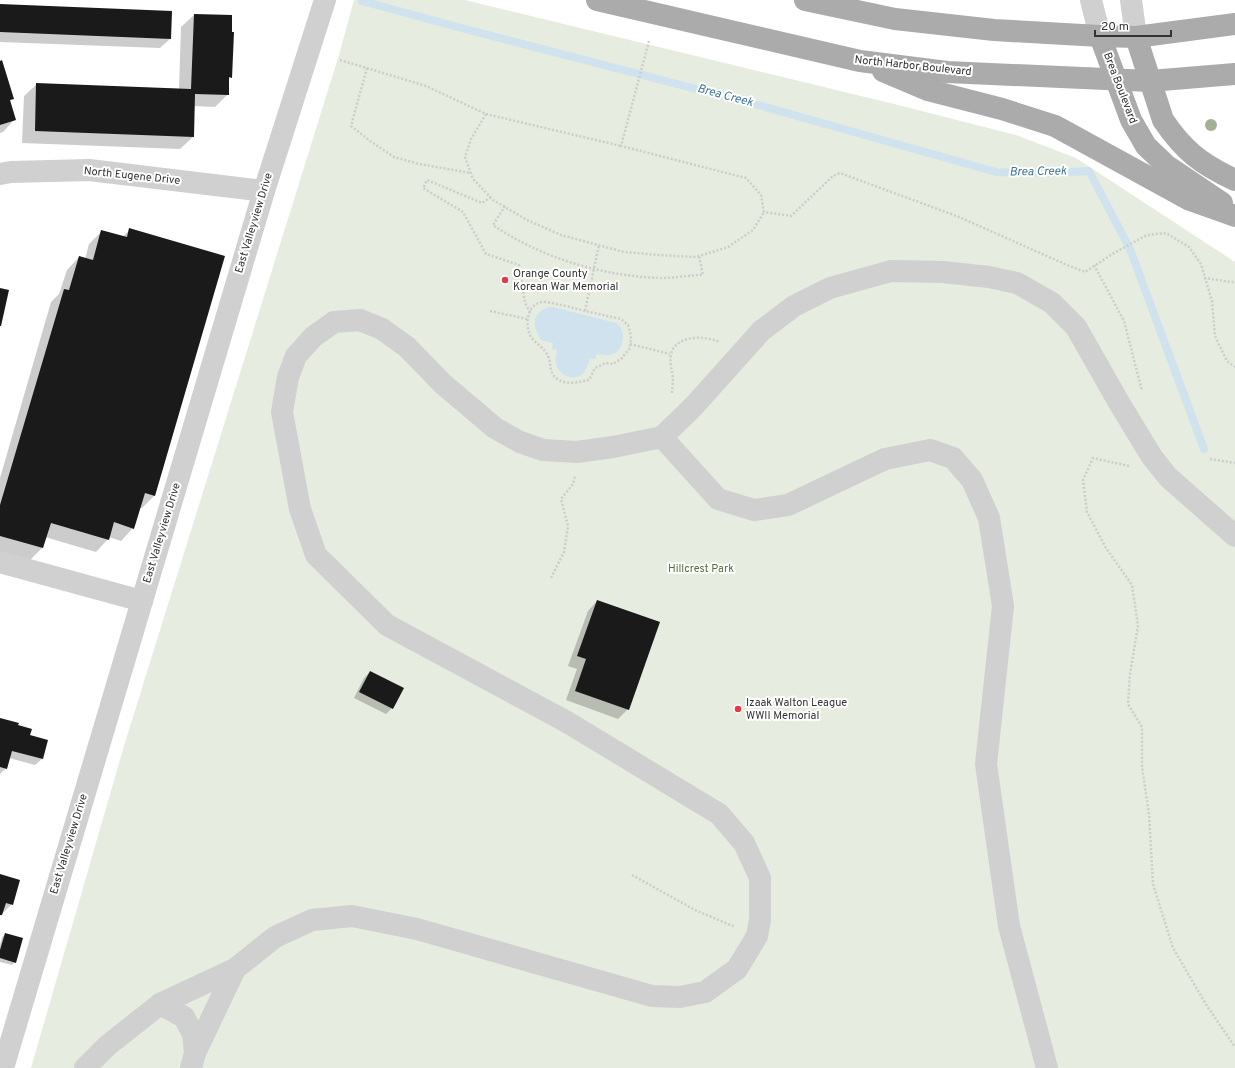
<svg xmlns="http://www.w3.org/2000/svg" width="1235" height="1068" font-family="Overpass,sans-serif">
	<rect width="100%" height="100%" fill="#fff"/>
	<!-- green -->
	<path fill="#e6ecdf" d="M354,0H465L890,103L1016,135L1076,158L1235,262V1068H31L124,746L339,55Z"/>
	<!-- water -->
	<path fill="#cfe2ee" d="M549,307H553L616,323C618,325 621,327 622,330C625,338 621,352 613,354C608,356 602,354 597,354L595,359H590C588,364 586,372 581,375C572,381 557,374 556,363C555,359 556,355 557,350L552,349L553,343L541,340C532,325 531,314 549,307Z"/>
	<!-- shadow -->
	<g fill="#0003">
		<path d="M0,5L170,39L160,48L0,42Z"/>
		<path d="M194,15L231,77L228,80V94L215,107L194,106L193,137L180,149L22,143L24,96L37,84L179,89L181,27Z"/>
		<path d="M0,62L13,98L9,102L15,119L3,132L0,133Z"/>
		<path d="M130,230L154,496L142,508H139L133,528L121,541L109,537L108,539L96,552L45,537L42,548L30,560L0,552V478L51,302L59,294L67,270L79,257L85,259L89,244L102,231L122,237Z"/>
		<path d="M597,601L628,709L618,719L566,700L577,669L568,666L588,611Z"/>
		<path d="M370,672L392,708L386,714L354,698L364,678Z"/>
		<path d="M0,719L29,736L42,759L35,765L9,758L6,768L0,774Z"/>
		<path d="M0,875L12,904L0,916Z"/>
		<path d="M5,934L15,962L12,965L0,962V945L2,937Z"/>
	</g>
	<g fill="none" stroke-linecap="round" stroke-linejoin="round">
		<!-- stream -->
		<path stroke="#cfe2ee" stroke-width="8" d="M362,1L465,29L758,105L996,172L1050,173L1089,171L1130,249L1204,449"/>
	</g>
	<!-- building -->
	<g fill="#1a1a1a">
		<path d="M0,4L172,11L171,39L0,32Z"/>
		<path d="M194,14L232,15V32H234L232,78L229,77V95L195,94L194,137L35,131L36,83L191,89Z"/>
		<path d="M2,60L14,99L10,100L16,120L0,125V61Z"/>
		<path d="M129,228L225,256L155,496L145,493L134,529L114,522L109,540L51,523L43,548L0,536V505L64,289L69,290L79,256L93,260L101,230L127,237Z"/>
		<path d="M0,288L9,290L1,326H0Z"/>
		<path d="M597,600L660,622L629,710L575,691L586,659L577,656Z"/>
		<path d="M370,671L404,688L393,709L359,692Z"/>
		<path d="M0,718L19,723L18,725L32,729L30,735L48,740L43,759L12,751L7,769L0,767Z"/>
		<path d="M0,874L20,880L13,905L6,903L2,915H0Z"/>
		<path d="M5,933L23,938L16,963L0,958V950Z"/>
	</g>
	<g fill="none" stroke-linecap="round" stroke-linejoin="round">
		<!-- path -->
		<g stroke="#cdcdcd" stroke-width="2.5" stroke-dasharray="2 2" stroke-linecap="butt">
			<path d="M649,41L621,146L746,178L761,195L764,212L791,216L833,176L840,173L959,217L1067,265L1085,272L1114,253L1147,235L1166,233L1189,247L1201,264L1212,301L1215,336L1227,361L1235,367"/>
			<path d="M340,60L426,86L486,114L621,146"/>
			<path d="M367,68L351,126L370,141L394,157L419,164L471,173"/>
			<path d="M486,114L471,139L465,157L473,179L493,200L527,220L561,235L624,252L658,255L696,257L728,247L753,230L764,212"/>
			<path d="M491,197L482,203L427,180L423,188L463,212L486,254L519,265L525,303L530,312"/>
			<path d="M505,206L493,225C541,258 605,277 663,278C676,278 689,275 703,275L699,256"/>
			<path d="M1094,265L1124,321L1142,391"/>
			<path d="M1204,278L1231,282H1235"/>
			<path d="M490,311L527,319"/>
			<path d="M585,311C577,309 548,301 542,302C527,305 525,323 530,335C534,343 545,348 548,356C552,365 548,374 559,380C568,385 579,382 589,380L595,368L606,363L613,364L621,359L630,348L631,336L628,325L621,319L585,311L599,245"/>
			<path d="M630,344L670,354"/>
			<path d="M672,393C672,389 673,384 673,380C673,372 669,364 671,355C674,335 705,335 719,342"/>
			<path d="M1210,459L1235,463"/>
			<path d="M1129,466L1093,458L1083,480L1087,512L1106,548L1132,585L1138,626L1130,674L1128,704L1142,727V767L1149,814L1153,884L1173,948L1207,1006L1235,1047"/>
			<path d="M551,578L564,552L568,526L561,499L573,484L575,476"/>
			<path d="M632,875L695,910L735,927"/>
		</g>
		<!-- minor -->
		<g stroke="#d0d0d0" stroke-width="22">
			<path d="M1091,0L1100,36"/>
			<path d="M1131,0L1136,37"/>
			<path d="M0,174L11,172L89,170L264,191"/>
			<path d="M662,437L718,499L754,510L788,505L885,459L930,450L953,458L972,480L989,518L1003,606L986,764L1009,926L1047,1068"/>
			<path d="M0,562L142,601"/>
			<path d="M160,1004L184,1017L193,1034L195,1053"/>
			<path d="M3,1068L264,191L325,0"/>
			<path d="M85,1068L107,1046L160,1004L235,969"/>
			<path d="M191,1068L195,1053L235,969L275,937L312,920L352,916L417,929L652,996L680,997L705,992L737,969L757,936L760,920V878L744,843L719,814L567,722L387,625L316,555L300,509L282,412L288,377L296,356L313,337L334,322L360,320L382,329L407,347L443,384L495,428L520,442L543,450L577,452L613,447L662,437L693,407L761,331L794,306L830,288L891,271L943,272L989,277L1017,283L1052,303L1076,327L1118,401L1152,457L1168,477L1235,536"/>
		</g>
		<!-- major -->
		<g stroke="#ababab" stroke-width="22">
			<path d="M597,0L860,61L947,72L1150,81L1235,74"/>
			<path d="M805,0L895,19L994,30L1100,36L1136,37L1235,24"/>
			<path d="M1100,36L1131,120L1146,146L1167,166L1222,203"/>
			<path d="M1136,37L1163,120C1184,151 1201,164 1235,180"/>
			<path d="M883,71L928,90L1002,109L1055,126L1190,200L1235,216"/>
		</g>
	</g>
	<!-- trees -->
	<circle fill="#a2b095" cx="1211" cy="125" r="6"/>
	<!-- markers -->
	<g fill="#e63946" stroke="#fff" stroke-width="1.5">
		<circle cx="505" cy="280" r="4"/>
		<circle cx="738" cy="709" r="4"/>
	</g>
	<g text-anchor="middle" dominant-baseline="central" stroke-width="4" stroke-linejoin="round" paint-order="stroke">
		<!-- street labels -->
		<g font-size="11" fill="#333" stroke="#fff">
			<text transform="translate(913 66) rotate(6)">North Harbor Boulevard</text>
			<text transform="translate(1120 88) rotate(69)">Brea Boulevard</text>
			<text transform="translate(132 176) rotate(6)">North Eugene Drive</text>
			<text transform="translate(254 223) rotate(-73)">East Valleyview Drive</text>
			<text transform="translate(162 533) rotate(-73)">East Valleyview Drive</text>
			<text transform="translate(69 844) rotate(-73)">East Valleyview Drive</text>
		</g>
		<!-- poi labels -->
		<g font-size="11" fill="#333" stroke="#fff" text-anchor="start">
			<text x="513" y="274">Orange County<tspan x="513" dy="13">Korean War Memorial</tspan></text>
			<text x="746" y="703">Izaak Walton League<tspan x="746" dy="13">WWII Memorial</tspan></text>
		</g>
		<!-- park labels -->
		<g font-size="11" fill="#56703f" stroke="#fff">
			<text x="701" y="569">Hillcrest Park</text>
		</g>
		<!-- water labels -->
		<g font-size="12" font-style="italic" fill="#3f7597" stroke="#fff">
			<text transform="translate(725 96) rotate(15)">Brea Creek</text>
			<text transform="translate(1038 172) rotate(-1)">Brea Creek</text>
		</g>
	</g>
	<!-- scale -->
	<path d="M1095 30v6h76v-6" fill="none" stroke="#333333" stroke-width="2"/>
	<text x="1101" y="30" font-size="12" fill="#333333" stroke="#ffffff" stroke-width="3" paint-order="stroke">20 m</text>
</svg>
